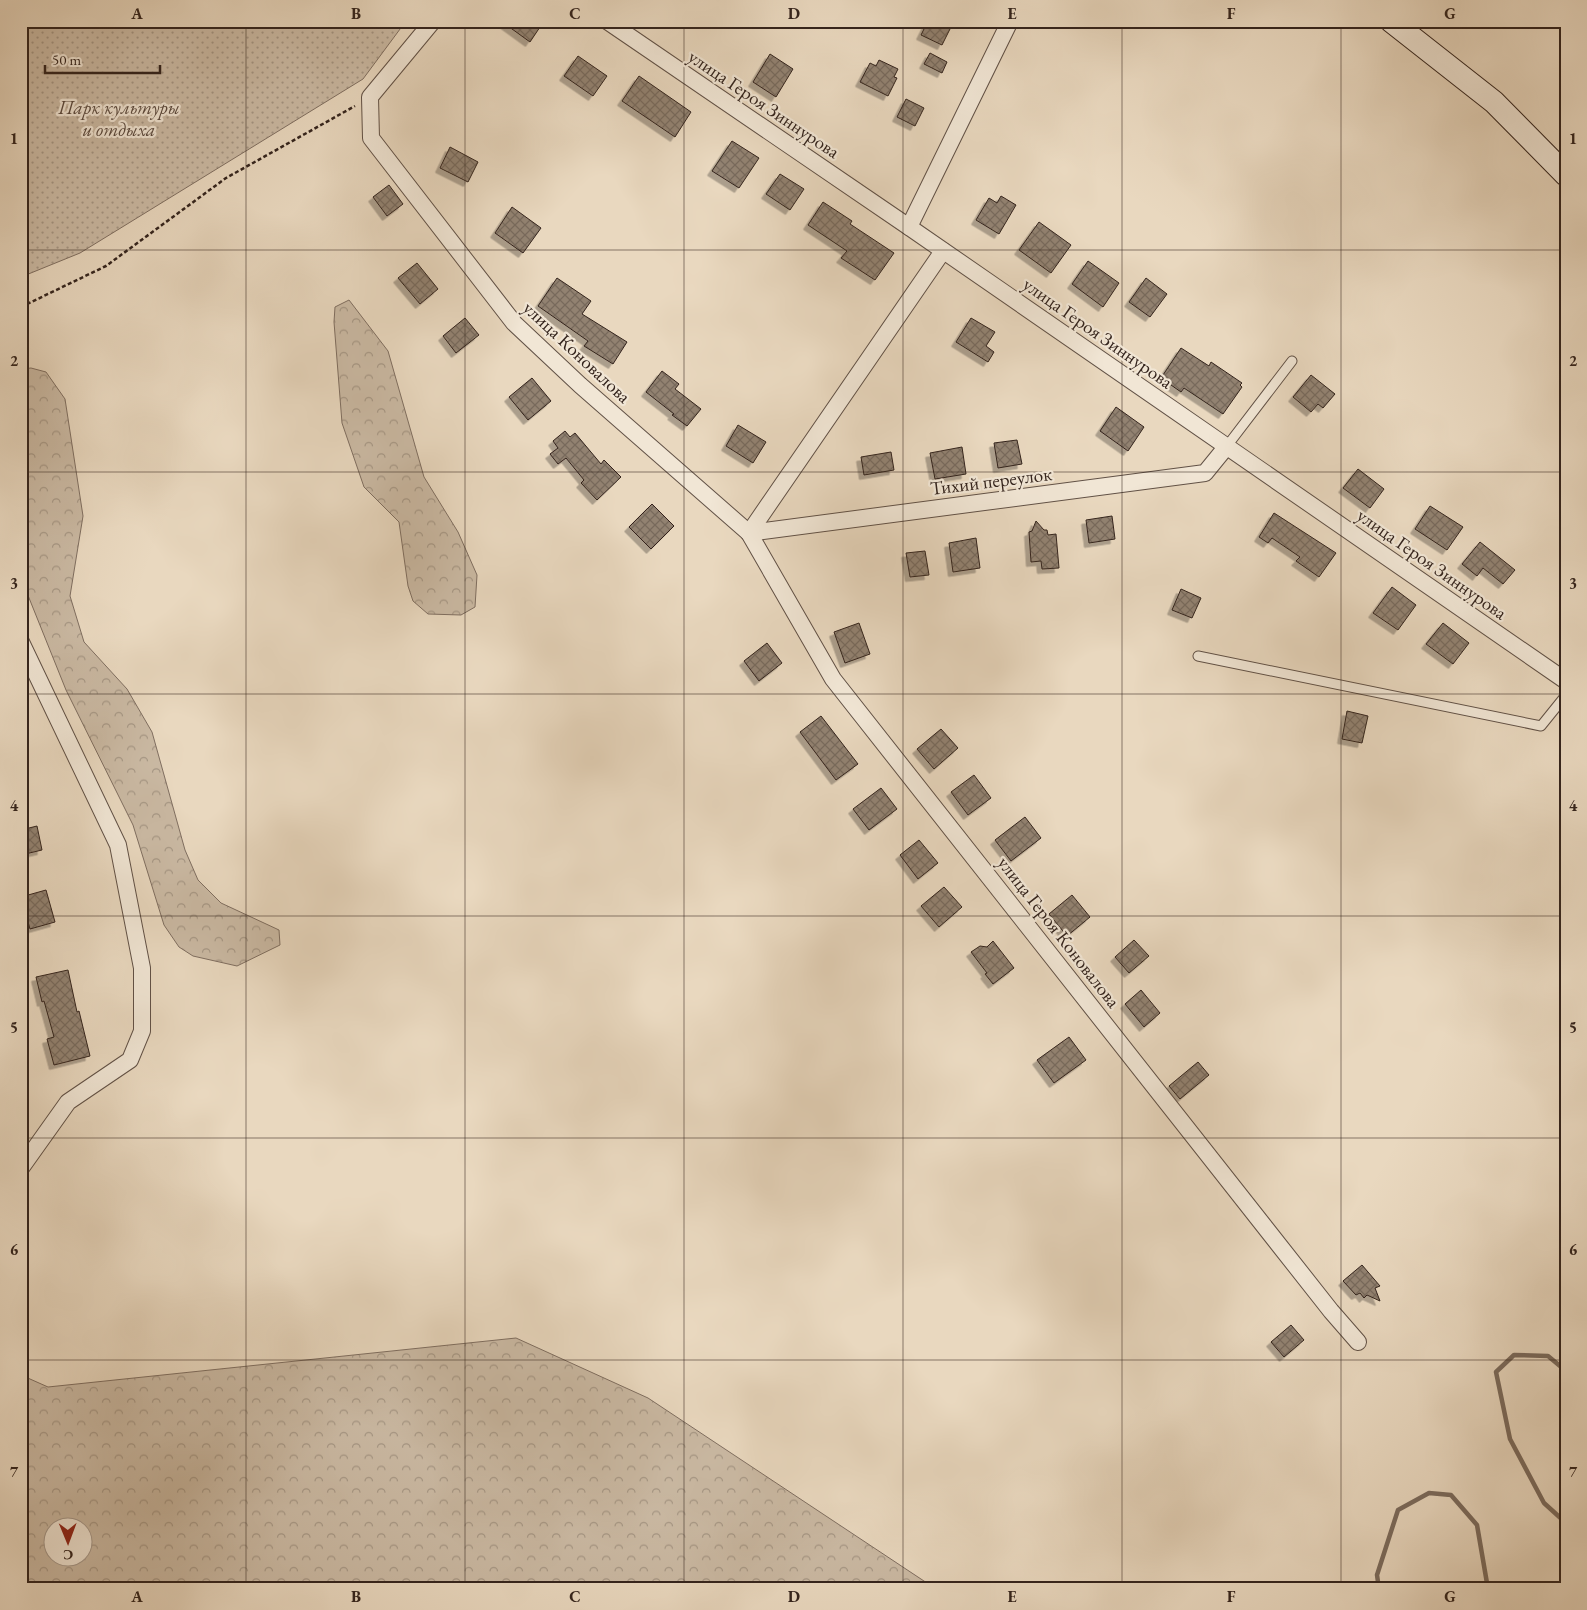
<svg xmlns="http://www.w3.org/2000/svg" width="1587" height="1610" font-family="'EB Garamond',serif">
	<defs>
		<pattern id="grass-dots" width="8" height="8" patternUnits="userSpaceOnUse" patternTransform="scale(1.25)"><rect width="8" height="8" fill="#cab9a3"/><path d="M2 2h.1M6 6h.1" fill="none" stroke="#a59684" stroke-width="1.8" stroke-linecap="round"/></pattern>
		<pattern id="forest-crowns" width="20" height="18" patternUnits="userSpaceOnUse" patternTransform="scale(1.25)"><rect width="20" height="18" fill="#cab9a3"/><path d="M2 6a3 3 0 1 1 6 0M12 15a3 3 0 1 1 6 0" fill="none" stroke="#a59684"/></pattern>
		<pattern id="building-cross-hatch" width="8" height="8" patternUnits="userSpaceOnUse" patternTransform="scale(1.25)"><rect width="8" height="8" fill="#928271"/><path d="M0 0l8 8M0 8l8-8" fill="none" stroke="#786a5c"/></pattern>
		<filter id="shadow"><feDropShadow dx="-4.5" dy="4.5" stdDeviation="0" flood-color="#0004"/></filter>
	</defs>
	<rect width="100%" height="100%" fill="#e9d8bf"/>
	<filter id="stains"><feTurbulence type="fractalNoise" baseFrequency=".004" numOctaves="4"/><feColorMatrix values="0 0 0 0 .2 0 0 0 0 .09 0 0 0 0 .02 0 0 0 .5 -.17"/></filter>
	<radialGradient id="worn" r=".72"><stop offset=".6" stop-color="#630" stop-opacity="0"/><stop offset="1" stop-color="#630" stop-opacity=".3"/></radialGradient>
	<!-- grass -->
	<path fill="url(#grass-dots)" stroke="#7f6e60" d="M21,21H406L363,79L80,253L21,277Z"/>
	<!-- forest -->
	<g fill="url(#forest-crowns)" stroke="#7f6e60" fill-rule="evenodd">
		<path d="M349,300L388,351L424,477L458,532L477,575L475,607L461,615L428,614L413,601L408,586L399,522L364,487L342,423L334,322L335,307Z"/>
		<path d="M31,368L46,372L65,399L83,516L70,596L84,642L127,689L152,732L185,850L198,880L221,903L279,930L280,945L237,966L193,956L179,947L164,925L133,825L66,690L21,578V369Z"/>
		<path d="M516,1338L648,1398L930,1585L933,1589H21V1375L48,1387ZM52,1528H82V1558H52Z"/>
	</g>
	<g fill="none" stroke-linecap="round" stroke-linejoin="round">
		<!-- stream -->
		<g stroke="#7b6b5d" stroke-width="4.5">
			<path d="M1566,1371L1548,1356L1514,1355L1496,1372L1510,1439L1544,1503L1566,1523"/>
			<path d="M1379,1589L1377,1575L1398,1510L1429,1493L1451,1495L1477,1525L1488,1589"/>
			<path d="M1561,1589L1566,1586"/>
		</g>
	</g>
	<!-- building -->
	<g fill="url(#building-cross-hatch)" stroke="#34241d" filter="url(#shadow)">
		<path d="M501,21H544L530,42Z"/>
		<path d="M928,21H945L952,25L942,45L921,35Z"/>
		<path d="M930,53L947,62L942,73L924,64Z"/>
		<path d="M770,54L793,69L776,97L753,82Z"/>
		<path d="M578,56L607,76L593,96L564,76Z"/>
		<path d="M879,60L898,69L894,77L897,78L888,96L860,82L870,63L876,66Z"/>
		<path d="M639,76L691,112L675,137L622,101Z"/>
		<path d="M906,99L924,108L915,126L897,117Z"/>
		<path d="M732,141L759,158L739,188L712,171Z"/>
		<path d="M450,147L478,162L468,182L440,168Z"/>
		<path d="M780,174L804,189L790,210L766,194Z"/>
		<path d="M389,185L403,204L387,216L373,197Z"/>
		<path d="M1001,196L1016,205L999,234L976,220L989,198L997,203Z"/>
		<path d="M823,202L852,221L850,224L894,253L875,280L841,258L847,251L808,225Z"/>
		<path d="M512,207L541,228L523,253L495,233Z"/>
		<path d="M1039,222L1071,245L1051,273L1019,250Z"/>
		<path d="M1088,261L1119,283L1103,307L1072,284Z"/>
		<path d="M417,263L438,289L420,304L398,278Z"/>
		<path d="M557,278L591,301L582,314L627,342L613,364L584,346L588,341L538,306Z"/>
		<path d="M1146,278L1167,294L1150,317L1129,302Z"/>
		<path d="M465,318L479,335L456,353L443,336Z"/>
		<path d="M971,318L995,332L986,346L994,352L988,362L956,342Z"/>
		<path d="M1181,348L1209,366L1211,362L1242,383L1240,385L1242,387L1223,414L1184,388L1181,392L1161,378Z"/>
		<path d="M662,371L679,384L675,389L701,409L687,426L672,415L674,414L646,392Z"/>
		<path d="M1311,375L1335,394L1323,408L1318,404L1311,412L1293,397Z"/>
		<path d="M532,378L551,401L528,420L509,397Z"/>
		<path d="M1116,407L1144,427L1128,451L1100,431Z"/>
		<path d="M738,425L766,442L753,463L726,446Z"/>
		<path d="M565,431L570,437L575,433L601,464L604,460L621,477L597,500L581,483L584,480L566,458L558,464L550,454L558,448L553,441Z"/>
		<path d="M1017,440L1022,464L998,468L994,443Z"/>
		<path d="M962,447L966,474L935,479L930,453Z"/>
		<path d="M891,452L894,470L864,475L861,457Z"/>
		<path d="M1358,469L1384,489L1370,508L1343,488Z"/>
		<path d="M652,504L674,526L651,549L629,527Z"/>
		<path d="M1430,506L1463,527L1447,550L1415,529Z"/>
		<path d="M1274,513L1336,553L1319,577L1296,561L1300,557L1272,538L1268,543L1259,537Z"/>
		<path d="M1112,516L1115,539L1089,543L1086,520Z"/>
		<path d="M1036,521L1044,530H1047L1048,535L1056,534L1059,568L1042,569L1041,561L1031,562L1029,532L1032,531Z"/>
		<path d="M976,538L980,568L953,572L949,543Z"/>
		<path d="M1480,542L1515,570L1503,584L1483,568L1477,576L1462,564Z"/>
		<path d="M925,551L929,575L910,577L906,553Z"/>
		<path d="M1392,587L1416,605L1398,630L1373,613Z"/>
		<path d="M1181,589L1201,598L1192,618L1172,610Z"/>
		<path d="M859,623L870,654L845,663L834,632Z"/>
		<path d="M1443,623L1469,643L1453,664L1426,644Z"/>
		<path d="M767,643L782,663L759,681L744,661Z"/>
		<path d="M1347,711L1368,716L1362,743L1342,739Z"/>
		<path d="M821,716L858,764L836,780L800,732Z"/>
		<path d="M941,729L958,748L934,769L917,749Z"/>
		<path d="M974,775L991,798L968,815L951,792Z"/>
		<path d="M881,788L897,809L869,830L853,809Z"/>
		<path d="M1025,817L1041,838L1011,861L995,840Z"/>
		<path d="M37,826L42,850L21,855V830Z"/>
		<path d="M919,840L938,863L918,879L900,855Z"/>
		<path d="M944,887L962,907L939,927L921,906Z"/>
		<path d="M46,890L55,922L30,929L21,897Z"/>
		<path d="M1072,895L1090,917L1067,936L1049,914Z"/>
		<path d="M1134,940L1149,956L1129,973L1115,957Z"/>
		<path d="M993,941L1014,968L993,984L985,974L987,973L971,952L980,946L987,947Z"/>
		<path d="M68,970L77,1012L79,1011L90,1056L54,1065L47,1039L54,1037L44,1001L42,1002L36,977Z"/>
		<path d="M1141,990L1160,1013L1144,1027L1125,1004Z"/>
		<path d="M1069,1037L1086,1060L1054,1083L1037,1060Z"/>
		<path d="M1198,1062L1209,1075L1180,1099L1169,1086Z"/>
		<path d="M1362,1265L1380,1286L1375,1288L1380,1301L1367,1295L1364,1298L1360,1293L1356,1295L1343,1281Z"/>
		<path d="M1291,1325L1304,1340L1284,1357L1271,1342Z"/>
	</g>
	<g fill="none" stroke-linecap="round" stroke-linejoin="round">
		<defs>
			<g id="lane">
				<path d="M1227,446L1292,361"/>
				<path d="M1198,656L1541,726L1566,695"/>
			</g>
			<g id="street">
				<path d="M433,21L370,97L371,138L514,323L580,385L749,533L833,679L1331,1311L1358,1342"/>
				<path d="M607,21L909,227L1566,681"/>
				<path d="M909,227L1010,21"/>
				<path d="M749,533L1205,473L1227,446"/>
				<path d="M749,533L943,251"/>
				<path d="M21,642L118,845L142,968V1031L130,1060L68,1102L21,1168"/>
			</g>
			<path id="secondary" d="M1391,21L1494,102L1566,175"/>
		</defs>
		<!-- lane casing -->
		<use href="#lane" stroke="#615146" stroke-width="11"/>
		<!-- street casing -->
		<use href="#street" stroke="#615146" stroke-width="18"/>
		<!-- secondary casing -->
		<use href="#secondary" stroke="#34241d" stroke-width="24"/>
		<!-- path -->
		<path stroke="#34241d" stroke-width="2.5" stroke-dasharray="4 2.5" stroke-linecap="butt" d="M21,307L106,266L226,178L355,106"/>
		<!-- lane -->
		<use href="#lane" stroke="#f1e6d5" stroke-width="9"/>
		<!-- street -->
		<use href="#street" stroke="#f1e6d5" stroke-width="16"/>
		<!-- secondary -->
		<use href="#secondary" stroke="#f1e6d5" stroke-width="22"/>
	</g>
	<!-- grid -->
	<path fill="none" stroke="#34241d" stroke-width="1" stroke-opacity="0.55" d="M246,21V1589M465,21V1589M684,21V1589M903,21V1589M1122,21V1589M1341,21V1589M21,250H1566M21,472H1566M21,694H1566M21,916H1566M21,1138H1566M21,1360H1566"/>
	<g text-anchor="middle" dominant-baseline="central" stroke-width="4.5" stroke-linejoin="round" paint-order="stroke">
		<!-- street labels -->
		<g font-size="19" fill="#34241d" stroke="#f1e6d5">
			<text transform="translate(764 104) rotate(34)">улица Героя Зиннурова</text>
			<text transform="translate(1098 333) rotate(35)">улица Героя Зиннурова</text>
			<text transform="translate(577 352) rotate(43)">улица Коновалова</text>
			<text transform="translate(991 481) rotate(-7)">Тихий переулок</text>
			<text transform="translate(1432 564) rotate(35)">улица Героя Зиннурова</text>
			<text transform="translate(1059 932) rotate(52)">улица Героя Коновалова</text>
		</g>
		<!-- park labels -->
		<g font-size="19" font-style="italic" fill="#5a493e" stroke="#f1e6d5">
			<text x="119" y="107">Парк культуры<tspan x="119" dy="22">и отдыха</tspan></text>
		</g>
	</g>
	<!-- margin -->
	<rect width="1587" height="1610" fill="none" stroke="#e9d8bf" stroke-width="55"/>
	<!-- north arrow -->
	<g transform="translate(68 1542) rotate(179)"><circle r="24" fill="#f1e6d5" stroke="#a5988b"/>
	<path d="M0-4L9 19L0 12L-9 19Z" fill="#8f2418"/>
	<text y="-8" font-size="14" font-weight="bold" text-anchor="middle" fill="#34241d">С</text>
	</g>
	<!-- scale -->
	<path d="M45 65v8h115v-8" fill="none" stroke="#34241d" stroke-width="2.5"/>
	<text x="52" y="65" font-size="15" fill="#34241d" stroke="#f1e6d5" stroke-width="4" paint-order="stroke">50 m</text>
	<rect x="28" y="28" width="1532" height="1554" fill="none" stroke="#34241d" stroke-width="2"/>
	<g font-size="16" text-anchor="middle" font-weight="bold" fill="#34241d">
		<text x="137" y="19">A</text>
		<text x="356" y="19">B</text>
		<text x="575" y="19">C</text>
		<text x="794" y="19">D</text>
		<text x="1012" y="19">E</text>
		<text x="1231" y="19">F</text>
		<text x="1450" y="19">G</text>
		<text x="14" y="144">1</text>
		<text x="1573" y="144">1</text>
		<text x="14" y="366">2</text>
		<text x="1573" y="366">2</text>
		<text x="14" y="589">3</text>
		<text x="1573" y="589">3</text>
		<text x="14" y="811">4</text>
		<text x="1573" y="811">4</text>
		<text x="14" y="1033">5</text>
		<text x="1573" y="1033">5</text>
		<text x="14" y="1255">6</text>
		<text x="1573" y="1255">6</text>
		<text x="14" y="1477">7</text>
		<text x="1573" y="1477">7</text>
		<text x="137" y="1602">A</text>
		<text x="356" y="1602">B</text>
		<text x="575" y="1602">C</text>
		<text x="794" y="1602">D</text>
		<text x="1012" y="1602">E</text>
		<text x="1231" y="1602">F</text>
		<text x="1450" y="1602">G</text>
	</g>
	<rect width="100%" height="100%" filter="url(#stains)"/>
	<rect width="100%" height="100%" fill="url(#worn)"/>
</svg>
